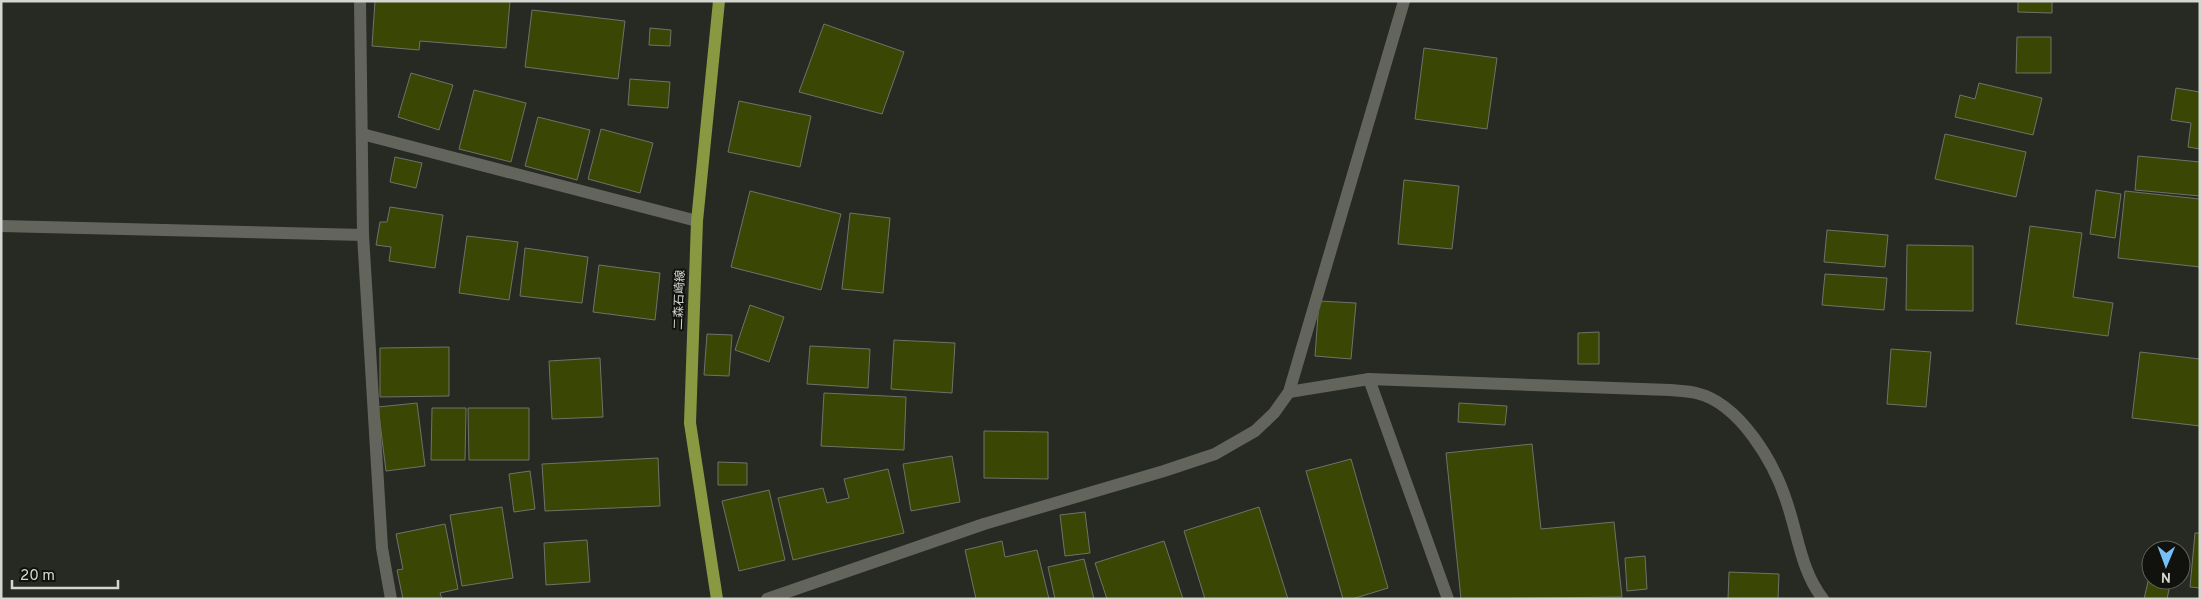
<svg xmlns="http://www.w3.org/2000/svg" width="2201" height="600" font-family="Overpass,'Noto Sans JP',sans-serif">
	<rect width="100%" height="100%" fill="#272a22"/>
	<!-- building -->
	<g fill="#3a4604" stroke="#6f7269">
		<path d="M375,1H510L506,48L420,41L419,50L372,46Z"/>
		<path d="M2018,1H2052V13L2018,12Z"/>
		<path d="M532,10L625,21L618,79L525,67Z"/>
		<path d="M824,24L904,52L882,114L799,92Z"/>
		<path d="M650,28L671,30L670,46L649,45Z"/>
		<path d="M2017,37H2051V73H2016Z"/>
		<path d="M1424,48L1497,58L1487,129L1415,119Z"/>
		<path d="M411,73L453,85L439,130L398,117Z"/>
		<path d="M630,79L670,82L668,108L628,105Z"/>
		<path d="M1979,83L2042,98L2033,135L1955,117L1960,95L1975,99Z"/>
		<path d="M2176,88L2200,92V149L2188,147L2191,123L2171,120Z"/>
		<path d="M474,90L526,103L511,162L459,149Z"/>
		<path d="M739,101L811,116L800,167L728,152Z"/>
		<path d="M538,117L590,130L577,180L525,166Z"/>
		<path d="M601,129L653,143L640,193L588,179Z"/>
		<path d="M1945,134L2026,152L2016,197L1935,179Z"/>
		<path d="M2138,156L2200,162V196L2135,190Z"/>
		<path d="M395,157L422,163L416,188L390,182Z"/>
		<path d="M1404,180L1459,186L1452,249L1398,244Z"/>
		<path d="M2096,190L2121,194L2115,238L2090,234Z"/>
		<path d="M750,191L841,214L821,290L731,267Z"/>
		<path d="M2125,191L2200,199V267L2118,258Z"/>
		<path d="M390,207L443,215L435,268L389,261L391,247L376,245L380,222H387Z"/>
		<path d="M850,213L890,218L883,293L842,289Z"/>
		<path d="M2030,226L2082,233L2073,297L2113,303L2108,336L2016,324Z"/>
		<path d="M1827,230L1888,235L1885,267L1824,262Z"/>
		<path d="M467,236L518,242L509,300L459,293Z"/>
		<path d="M1907,245L1973,246V311L1906,310Z"/>
		<path d="M525,248L588,257L582,303L520,296Z"/>
		<path d="M599,265L660,273L655,320L593,312Z"/>
		<path d="M1825,274L1887,278L1884,310L1822,305Z"/>
		<path d="M1319,301L1356,303L1351,359L1315,356Z"/>
		<path d="M750,305L784,317L769,362L735,350Z"/>
		<path d="M1599,332V364H1578V333Z"/>
		<path d="M707,334L732,335L729,376L704,375Z"/>
		<path d="M894,340L955,343L952,393L891,389Z"/>
		<path d="M810,346L870,349L868,388L807,384Z"/>
		<path d="M449,347V396L380,397V348Z"/>
		<path d="M1891,349L1931,352L1926,407L1887,404Z"/>
		<path d="M2140,352L2200,359V426L2132,418Z"/>
		<path d="M600,358L603,417L552,419L549,361Z"/>
		<path d="M824,393L906,397L904,450L821,446Z"/>
		<path d="M417,403L425,466L386,471L378,407Z"/>
		<path d="M1459,403L1507,406L1505,425L1458,422Z"/>
		<path d="M432,408H466L465,460H431Z"/>
		<path d="M468,408H529V460H469Z"/>
		<path d="M984,431L1048,432V479L984,478Z"/>
		<path d="M1532,444L1541,529L1614,522L1622,597L1461,599L1446,453Z"/>
		<path d="M952,456L960,502L911,511L903,464Z"/>
		<path d="M658,458L660,506L545,511L542,464Z"/>
		<path d="M1351,459L1388,588L1352,599H1343L1306,471Z"/>
		<path d="M718,462L747,463V485H718Z"/>
		<path d="M888,469L904,533L793,560L778,498L823,488L827,503L849,498L844,479Z"/>
		<path d="M530,471L535,509L514,512L509,474Z"/>
		<path d="M769,490L785,560L739,571L722,501Z"/>
		<path d="M502,507L513,578L462,586L450,515Z"/>
		<path d="M1259,507L1288,599H1205L1184,531Z"/>
		<path d="M1085,512L1090,553L1065,556L1060,515Z"/>
		<path d="M445,524L458,589L440,593L442,599H403L397,570L403,569L396,534Z"/>
		<path d="M2195,533H2200V588L2190,587Z"/>
		<path d="M587,540L590,582L546,585L544,543Z"/>
		<path d="M1002,541L1005,557L1037,550L1049,599H976L965,550Z"/>
		<path d="M1164,541L1183,599H1107L1095,563Z"/>
		<path d="M1645,556L1647,589L1627,591L1625,558Z"/>
		<path d="M1084,559L1094,599H1055L1048,567Z"/>
		<path d="M1729,572L1779,574L1778,599H1728Z"/>
		<path d="M2150,573L2151,580H2171L2167,599H2144Z"/>
	</g>
	<g fill="none" stroke-linecap="round" stroke-linejoin="round">
		<!-- minor -->
		<g stroke="#63655d" stroke-width="12">
			<path d="M360,1L363,235L382,548L391,599"/>
			<path d="M362,134L697,221"/>
			<path d="M1,226L363,235"/>
			<path d="M1369,379L1448,599"/>
			<path d="M1289,392L1369,379L1670,390C1679,391 1688,391 1696,393C1740,403 1775,464 1787,503C1798,535 1801,571 1823,599"/>
			<path d="M767,599L984,524L1164,471L1215,454L1255,431L1274,413L1289,392L1404,1"/>
		</g>
		<!-- major -->
		<path stroke="#889942" stroke-width="12" d="M717,599L690,423L697,221L719,1"/>
	</g>
	<g text-anchor="middle" dominant-baseline="central" stroke-width="4" stroke-linejoin="round" paint-order="stroke">
		<!-- street labels -->
		<g font-size="12" fill="#d4d6d1" stroke="#11120e">
			<text transform="translate(680 300) rotate(-88)">二森石崎線</text>
		</g>
	</g>
	<!-- border -->
	<rect width="2201" height="600" fill="none" stroke="#d4d6d1" stroke-width="5"/>
	<!-- north arrow -->
	<g transform="translate(2166 565) rotate(181)"><circle r="24" fill="#11120e" stroke="#5f605c"/>
	<path d="M0-4L9 19L0 12L-9 19Z" fill="#77bff7"/>
	<text y="-8" font-size="14" font-weight="bold" text-anchor="middle" fill="#d4d6d1">N</text>
	</g>
	<!-- scale -->
	<path d="M12 580v8h106v-8" fill="none" stroke="#d4d6d1" stroke-width="2.5"/>
	<text x="20" y="580" font-size="15" fill="#d4d6d1" stroke="#11120e" stroke-width="4" paint-order="stroke">20 m</text>
</svg>
